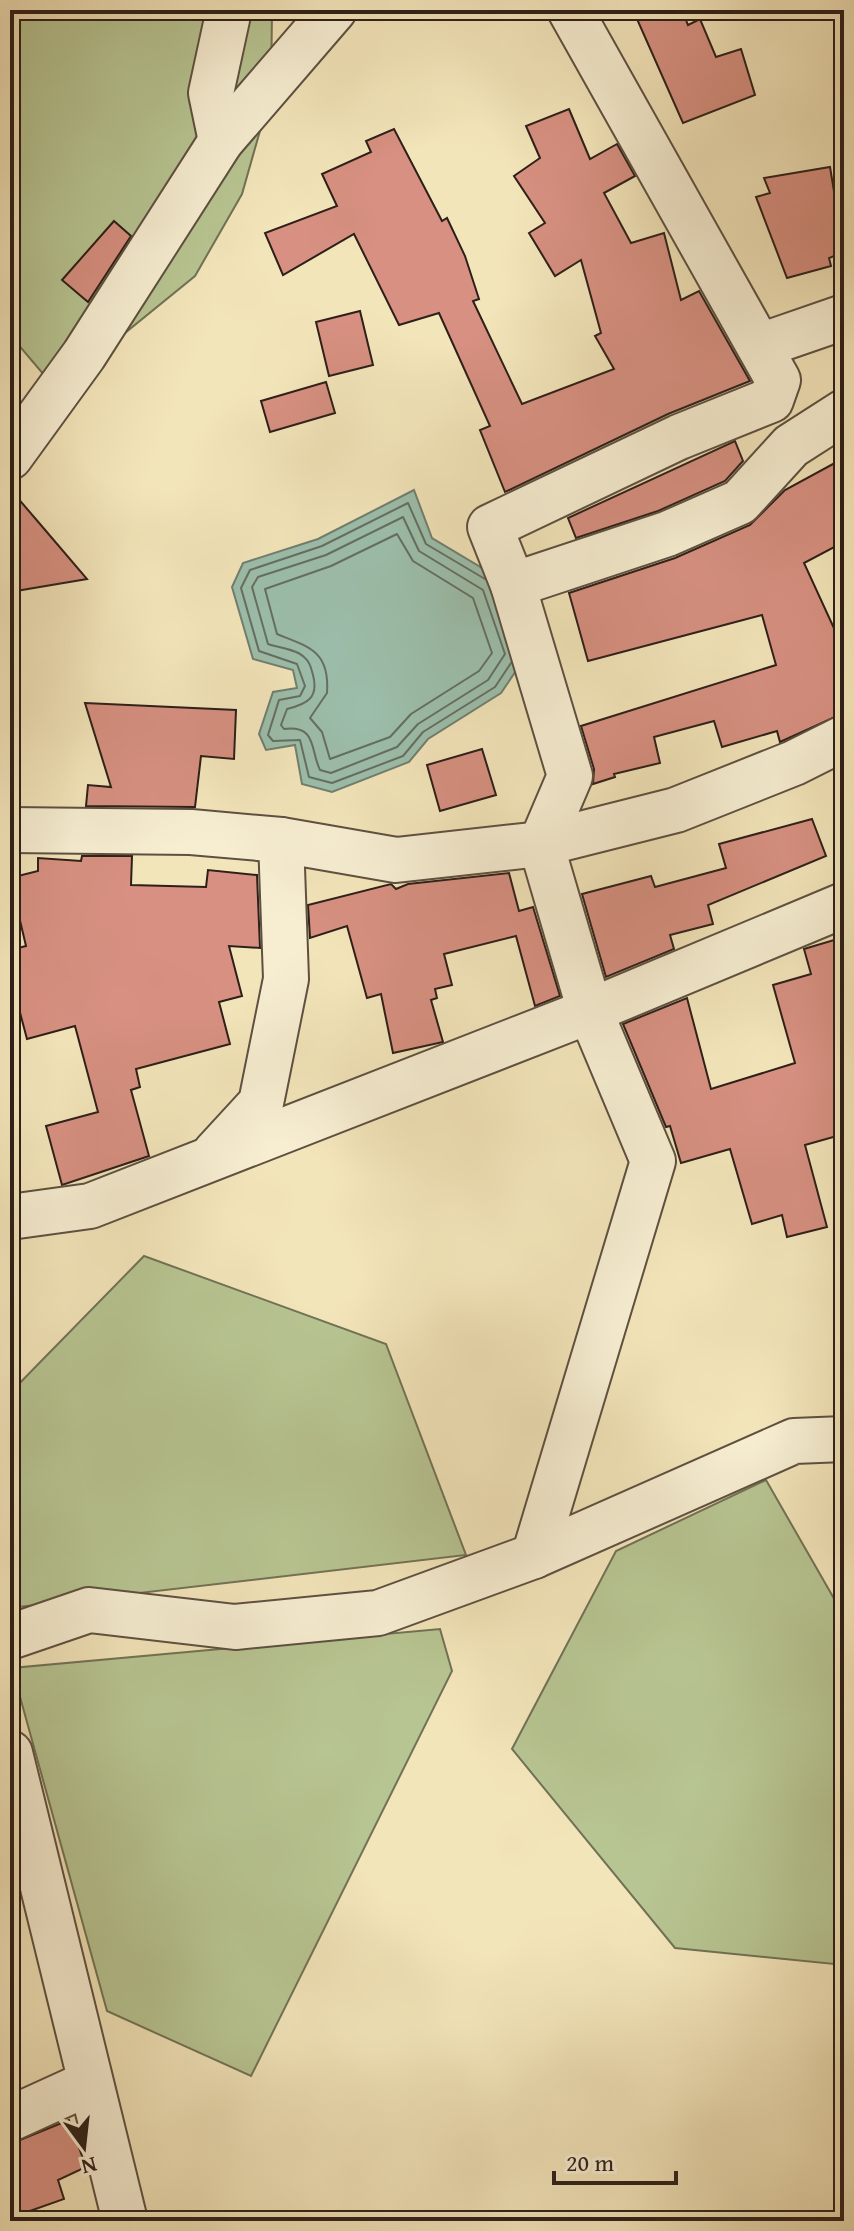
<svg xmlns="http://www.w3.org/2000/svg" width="854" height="2231" font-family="'Gentium Book Plus',serif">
	<rect width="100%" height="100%" fill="#f3e5ba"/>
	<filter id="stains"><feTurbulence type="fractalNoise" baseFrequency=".0025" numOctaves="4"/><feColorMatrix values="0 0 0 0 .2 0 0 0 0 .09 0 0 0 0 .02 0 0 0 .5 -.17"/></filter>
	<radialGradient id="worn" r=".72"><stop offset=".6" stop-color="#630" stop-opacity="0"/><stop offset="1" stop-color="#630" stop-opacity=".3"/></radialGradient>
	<!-- green -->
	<g fill="#b7c592" stroke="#727256" stroke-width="2">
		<path d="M10,10H272L271,92L242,194L195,276L56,389L10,335Z"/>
		<path d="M144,1256L386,1344L466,1555L10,1608V1393Z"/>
		<path d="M766,1480L844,1616V1965L675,1948L512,1749L616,1551Z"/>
		<path d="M440,1629L452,1671L251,2076L107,2011L12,1668Z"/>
	</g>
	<!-- water -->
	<path fill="#9cbfac" stroke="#707f71" stroke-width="2" d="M414,490L432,538L497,577L526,656L501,693L428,739L409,762L332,792L302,784L295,745L266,750L259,734L273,692L297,688L293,670L253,659L232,587L243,563L318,539Z"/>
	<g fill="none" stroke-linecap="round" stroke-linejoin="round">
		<!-- shore -->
		<g stroke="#646f62" stroke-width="2">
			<path d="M403,517L419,551L483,590L505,654L488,680L418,724L397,747L331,773L320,770C310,749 317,725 284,729L281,725L287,709C307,704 319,698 313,675C311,668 310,662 304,657C296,649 279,648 268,644L252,587L258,577L326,555Z"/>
			<path d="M397,534L413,561L473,598L492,653L479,671L411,714L390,737L330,759L322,732L310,718L327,693C330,651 309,647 277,634L265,589L331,566Z"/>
			<path d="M485,579L426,544L408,503L322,546L250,570L241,588L259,651L297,664L305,686L300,696L279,700L268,735L273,741L300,740L309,777L332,783L403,756L423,732L495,687L511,663"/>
		</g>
	</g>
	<!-- building -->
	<g fill="#d79081" stroke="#2d1f19" stroke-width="2">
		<path d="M633,10H682L688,25L700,19L716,57L741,49L755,95L683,123Z"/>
		<path d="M569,109L590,159L617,144L635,176L604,193L631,243L664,233L681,300L699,291L750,381L668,414L505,492L480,430L490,426L439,313L399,325L354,234L283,275L265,233L337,206L322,174L371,152L366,141L394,129L442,221L447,218L465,256L479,299L473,301L522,404L614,369L595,336L601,333L581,260L555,276L529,233L545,223L514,176L540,158L526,126Z"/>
		<path d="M830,167L844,252L829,258L831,266L787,278L756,197L770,193L764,178Z"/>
		<path d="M114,221L131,236L88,302L62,280Z"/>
		<path d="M360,311L373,365L329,376L316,322Z"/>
		<path d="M326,382L335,413L270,432L261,401Z"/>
		<path d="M735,441L743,461L725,481L658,511L576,538L568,518Z"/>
		<path d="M844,458V542L804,563L844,650V713L780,742L777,731L722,747L714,721L654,737L660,763L614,774L615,777L593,784L594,769L581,726L776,665L762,615L588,661L569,593L675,558L750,525L785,490Z"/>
		<path d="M10,489L40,524L87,579L10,592Z"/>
		<path d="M85,703L236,710L234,759L201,756L195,807L86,806L88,785L111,787Z"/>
		<path d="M482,749L496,795L440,811L427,765Z"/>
		<path d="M812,819L826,856L708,905L713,924L670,935L674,949L606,977L582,894L651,876L655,887L726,868L719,844Z"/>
		<path d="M82,856H132L131,885L206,887L208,870L257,875L260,948L229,946L242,996L219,1002L230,1044L136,1069L140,1087L131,1090L149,1156L62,1185L46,1126L98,1112L75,1026L27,1039L10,975V950L26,946L10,878L38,871V858L81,861Z"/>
		<path d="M509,873L519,911L533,907L560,996L535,1006L516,936L444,954L452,985L435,989L437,998L431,1000L443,1042L393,1053L381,994L367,998L347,926L310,938L308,905L391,884L396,889L408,884Z"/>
		<path d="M844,937V1134L805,1145L827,1227L787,1237L782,1215L752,1224L730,1149L681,1163L670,1126L666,1127L623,1024L687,998L711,1089L795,1063L773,985L811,974L804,949Z"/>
		<path d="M69,2120L86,2167L58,2180L64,2199L10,2218V2144Z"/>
	</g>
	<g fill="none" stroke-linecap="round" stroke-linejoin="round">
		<defs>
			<g id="minor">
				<path d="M221,141L211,93L229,10"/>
				<path d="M760,346L844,317"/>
				<path d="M10,457L84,355L221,141L334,10"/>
				<path d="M513,585L667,534L740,502L791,446L844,412"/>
				<path d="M10,830L191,832L281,840L396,860L541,844L676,810L794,763L844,738"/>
				<path d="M215,1153L261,1103L286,979L281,840"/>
				<path d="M10,1217L90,1206L590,1011L844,905"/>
				<path d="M534,1556L653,1161L590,1011L541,844L570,776L513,585L490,527L679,437L771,400L778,380L570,10"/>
				<path d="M10,1637L89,1610L235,1627L378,1613L534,1556L794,1441L844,1439"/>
				<path d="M10,1753L125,2221"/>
				<path d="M10,2119L89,2083"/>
			</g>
		</defs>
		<!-- minor casing -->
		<use href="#minor" stroke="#5e5041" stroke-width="48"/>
		<!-- minor -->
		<use href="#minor" stroke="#f7eed2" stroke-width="44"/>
	</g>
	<!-- margin -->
	<rect width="854" height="2231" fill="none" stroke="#f3e5ba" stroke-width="40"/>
	<rect x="12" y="12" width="830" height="2207" fill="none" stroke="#2d1f19" stroke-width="4"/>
	<rect x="20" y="20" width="814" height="2191" fill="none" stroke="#2d1f19" stroke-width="2"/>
	<!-- north arrow -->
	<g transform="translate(84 2147) rotate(165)" stroke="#f7eed2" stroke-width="6" paint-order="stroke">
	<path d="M0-6L14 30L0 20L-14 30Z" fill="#2d1f19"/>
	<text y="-12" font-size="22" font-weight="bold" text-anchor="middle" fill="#2d1f19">N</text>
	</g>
	<!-- scale -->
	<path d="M554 2171v12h122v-12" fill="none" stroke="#2d1f19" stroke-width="4"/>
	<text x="566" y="2171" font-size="24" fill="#2d1f19" stroke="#f7eed2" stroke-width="6" paint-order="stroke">20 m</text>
	<rect width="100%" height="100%" filter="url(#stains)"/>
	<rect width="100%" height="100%" fill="url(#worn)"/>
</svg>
